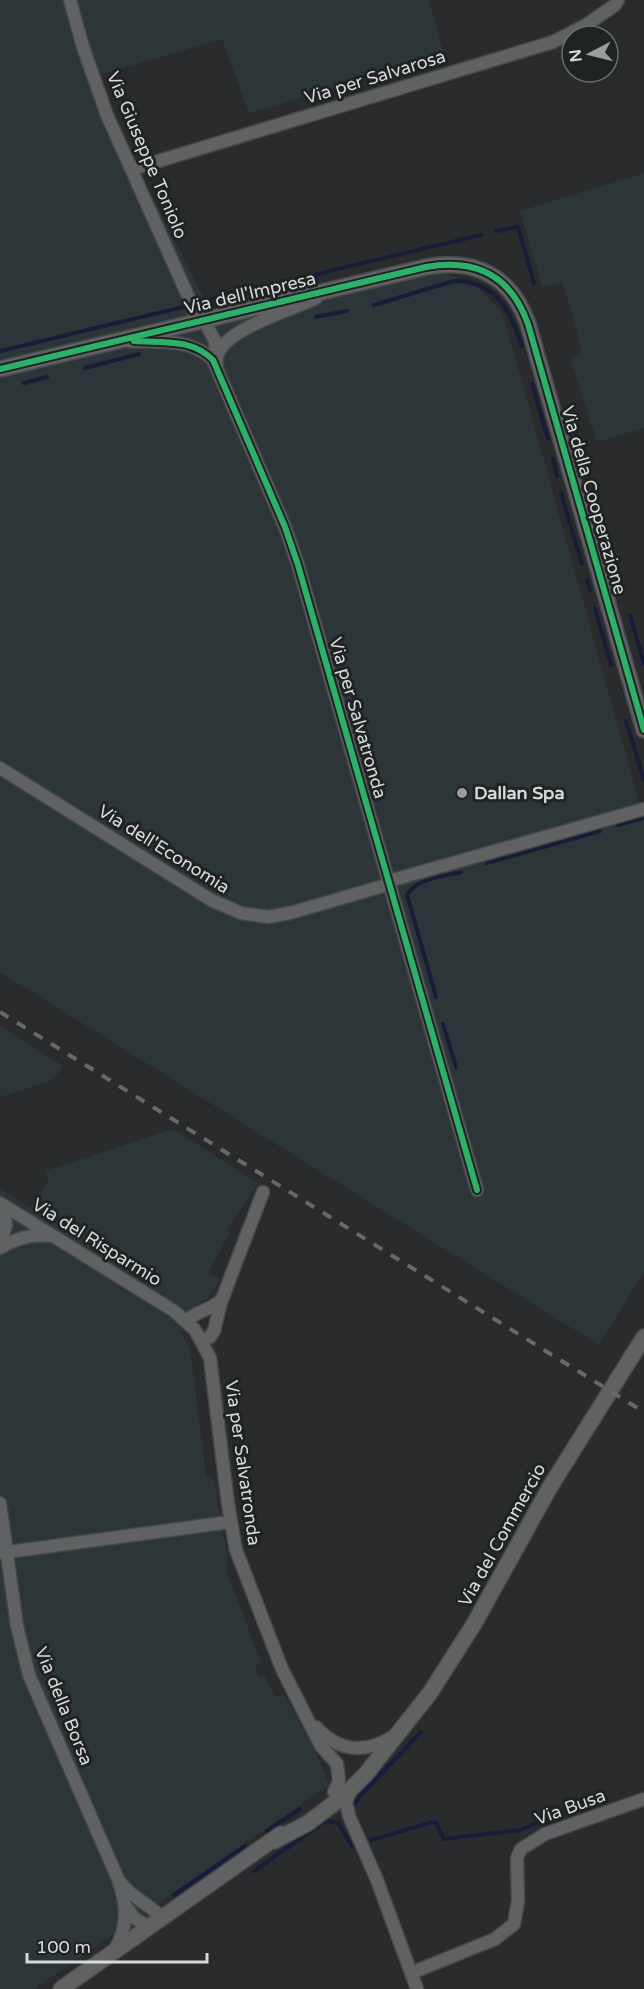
<svg xmlns="http://www.w3.org/2000/svg" width="644" height="1989" font-family="'Varela Round',sans-serif">
	<rect width="100%" height="100%" fill="#2a2b2c"/>
	<!-- built -->
	<g fill="#2c3638">
		<path d="M0,0H429L445,58L249,113L222,39L99,75L128,150L216,322L437,270L475,284L503,314L644,820V1272L599,1345L0,972Z"/>
		<path d="M644,173V428L597,442L570,357L582,354L571,309L562,282L542,287L520,211Z"/>
		<path d="M0,1026L63,1066L53,1080L0,1097Z"/>
		<path d="M173,1129L258,1183L227,1230L230,1233L208,1272L220,1280L207,1299L200,1302L180,1332L190,1348L206,1475L214,1480L228,1561L226,1569L261,1663L255,1666L259,1678L265,1676L275,1697L284,1695L314,1748L329,1785L34,1989H0V1189L30,1208L49,1182L45,1171Z"/>
	</g>
	<g fill="none" stroke-linecap="round" stroke-linejoin="round">
		<!-- stream -->
		<g stroke="#181c38" stroke-width="4">
			<path d="M496,231L518,227L534,283"/>
			<path d="M199,302L481,235"/>
			<path d="M374,305L454,281C497,281 510,311 522,346"/>
			<path d="M316,317L347,311"/>
			<path d="M0,351L183,307"/>
			<path d="M85,368L139,354"/>
			<path d="M24,383L47,377"/>
			<path d="M532,384L548,439"/>
			<path d="M553,459L557,476"/>
			<path d="M561,493L582,564"/>
			<path d="M587,580L590,591"/>
			<path d="M595,609L611,665"/>
			<path d="M630,615L644,664"/>
			<path d="M626,721L644,780"/>
			<path d="M618,825L644,818"/>
			<path d="M487,863L600,831"/>
			<path d="M436,997L407,895C415,879 445,876 461,872"/>
			<path d="M443,1024L456,1067"/>
			<path d="M353,1806L360,1796L421,1732"/>
			<path d="M267,1831L300,1809"/>
			<path d="M371,1840L433,1822L436,1823L444,1839L521,1830L545,1819L550,1826"/>
			<path d="M254,1871L325,1821L338,1823L352,1846"/>
			<path d="M174,1895L245,1846"/>
		</g>
		<defs>
			<g id="minor">
				<path d="M70,0L83,47L107,115L192,305L196,322"/>
				<path d="M132,169L553,42L586,25L615,5L618,0"/>
				<path d="M204,320L215,341L216,357"/>
				<path d="M129,341C159,343 190,337 213,360L285,527L298,565L477,1190"/>
				<path d="M217,366C208,332 294,310 316,298"/>
				<path d="M0,768L211,900L241,913L268,917L290,913L390,884"/>
				<path d="M389,881L644,809"/>
				<path d="M0,1203L174,1311L195,1330L210,1358L228,1504L236,1550L282,1669L321,1746L337,1764L339,1781L334,1792"/>
				<path d="M0,1244L6,1225L3,1205"/>
				<path d="M0,1248C16,1238 33,1233 52,1236"/>
				<path d="M187,1321C196,1310 211,1311 221,1300"/>
				<path d="M202,1341L210,1337L214,1331L221,1302L263,1192"/>
				<path d="M0,1503L17,1626L29,1675L118,1879C127,1905 129,1927 114,1951"/>
				<path d="M0,1553L230,1522"/>
				<path d="M316,1727C338,1752 366,1754 394,1736"/>
				<path d="M350,1791L346,1802L349,1816L377,1880L417,1989"/>
				<path d="M120,1882C131,1898 150,1904 162,1918"/>
				<path d="M126,1906L134,1918L150,1927"/>
				<path d="M411,1973L495,1939L514,1924L518,1901L517,1858L521,1849L545,1834L644,1799"/>
			</g>
			<g id="tertiary">
				<path d="M0,369L426,267C476,258 511,276 528,324L644,730"/>
				<path d="M274,1841L308,1823L345,1795L365,1775L430,1693L474,1624L550,1487L644,1337"/>
				<path d="M61,1989L281,1834"/>
			</g>
		</defs>
		<!-- minor casing -->
		<use href="#minor" stroke="#464748" stroke-width="15"/>
		<!-- tertiary casing -->
		<use href="#tertiary" stroke="#464748" stroke-width="18"/>
		<!-- minor -->
		<use href="#minor" stroke="#606162" stroke-width="12"/>
		<!-- tertiary -->
		<use href="#tertiary" stroke="#606162" stroke-width="15"/>
		<!-- rail -->
		<path stroke="#676868" stroke-width="4" stroke-dasharray="10 10" stroke-linecap="butt" d="M0,1012L644,1412"/>
		<defs>
			<g id="cycleway">
				<path d="M134,341C163,343 191,338 213,360L285,527L298,565L477,1190"/>
				<path d="M0,369L426,267C476,258 511,276 528,324L644,730"/>
			</g>
		</defs>
		<!-- cycleway casing -->
		<use href="#cycleway" stroke="#202323" stroke-width="10"/>
		<!-- cycleway -->
		<use href="#cycleway" stroke="#2db169" stroke-width="6"/>
	</g>
	<!-- markers -->
	<circle fill="#9b9d9d" stroke="#202323" stroke-width="2" cx="462" cy="793" r="6"/>
	<g text-anchor="middle" dominant-baseline="central" stroke-width="6" stroke-linejoin="round" paint-order="stroke">
		<!-- street labels -->
		<g font-size="18" fill="#d8dada" stroke="#202323">
			<text transform="translate(375 77) rotate(-17)">Via per Salvarosa</text>
			<text transform="translate(147 155) rotate(67)">Via Giuseppe Toniolo</text>
			<text transform="translate(250 293) rotate(-13)">Via dell'Impresa</text>
			<text transform="translate(594 500) rotate(74)">Via della Cooperazione</text>
			<text transform="translate(358 718) rotate(74)">Via per Salvatronda</text>
			<text transform="translate(164 849) rotate(32)">Via dell'Economia</text>
			<text transform="translate(97 1242) rotate(32)">Via del Risparmio</text>
			<text transform="translate(243 1463) rotate(82)">Via per Salvatronda</text>
			<text transform="translate(502 1535) rotate(-61)">Via del Commercio</text>
			<text transform="translate(64 1706) rotate(68)">Via della Borsa</text>
			<text transform="translate(570 1807) rotate(-20)">Via Busa</text>
		</g>
		<!-- poi labels -->
		<g font-size="18" font-weight="bold" fill="#d8dada" stroke="#202323" text-anchor="start">
			<text x="474" y="793">Dallan Spa</text>
		</g>
	</g>
	<!-- north arrow -->
	<g transform="translate(590 54) rotate(263)"><circle r="28" fill="#202323" stroke="#6a6c6c" stroke-width="1.5"/>
	<path d="M0-4.5L10 22L0 15L-10 22Z" fill="#9b9d9d"/>
	<text y="-9" font-size="16" font-weight="bold" text-anchor="middle" fill="#d8dada">N</text>
	</g>
	<!-- scale -->
	<path d="M27 1953v9h180v-9" fill="none" stroke="#d8dada" stroke-width="3"/>
	<text x="36" y="1953" font-size="18" fill="#d8dada" stroke="#202323" stroke-width="4.5" paint-order="stroke">100 m</text>
</svg>
